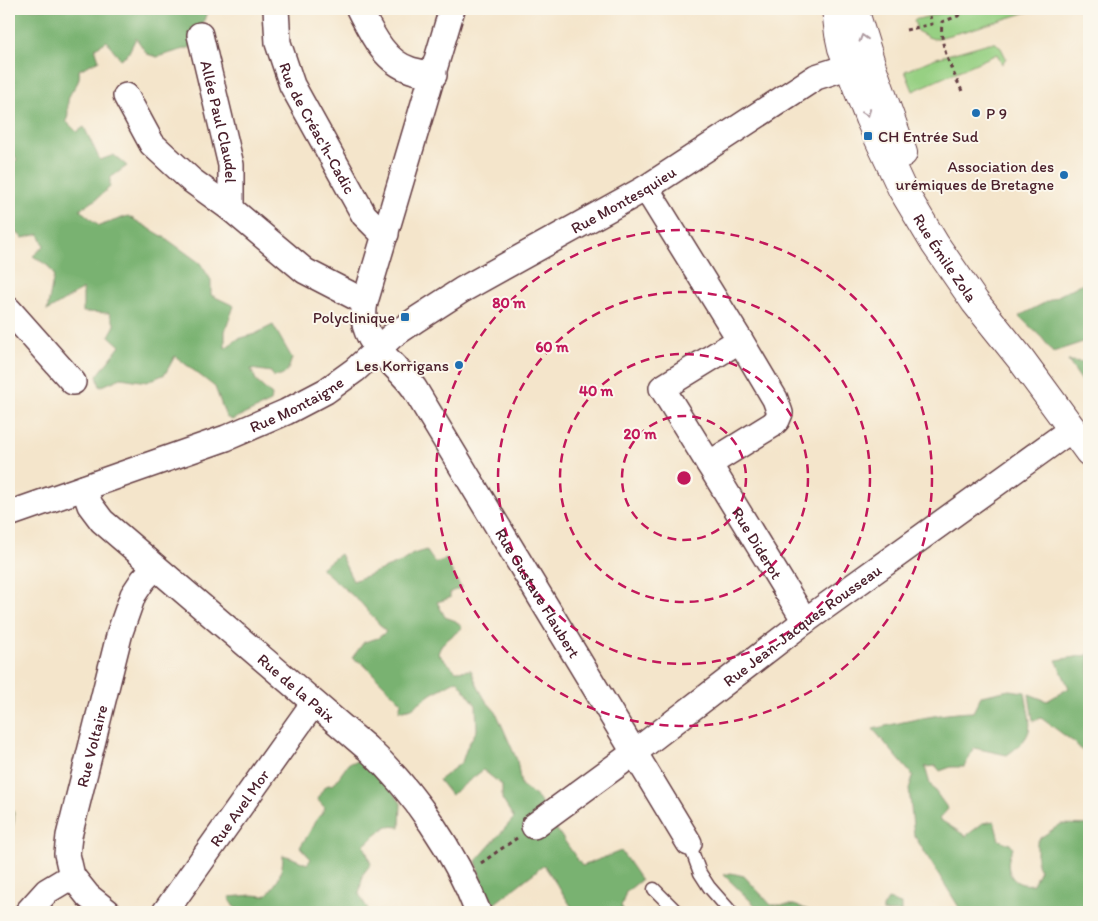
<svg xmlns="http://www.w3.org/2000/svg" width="1098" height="921" font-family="Itim,sans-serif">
	<rect width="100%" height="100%" fill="#fbf7ec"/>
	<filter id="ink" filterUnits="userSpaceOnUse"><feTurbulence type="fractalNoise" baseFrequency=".02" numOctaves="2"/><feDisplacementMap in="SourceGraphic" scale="10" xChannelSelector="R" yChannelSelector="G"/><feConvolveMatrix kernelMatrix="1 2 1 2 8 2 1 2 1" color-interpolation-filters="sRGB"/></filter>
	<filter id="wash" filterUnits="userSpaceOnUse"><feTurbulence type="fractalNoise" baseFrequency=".0096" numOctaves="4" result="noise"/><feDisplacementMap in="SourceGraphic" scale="20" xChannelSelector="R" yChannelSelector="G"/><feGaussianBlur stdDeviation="1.12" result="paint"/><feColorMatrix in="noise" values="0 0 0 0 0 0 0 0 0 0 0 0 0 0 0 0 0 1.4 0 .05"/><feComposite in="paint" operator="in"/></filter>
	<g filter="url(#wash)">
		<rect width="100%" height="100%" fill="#f4e5cb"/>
		<!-- green -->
		<g fill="#97d083" stroke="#707857">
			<path d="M950,9H1037L969,30L934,39L928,37L917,31L914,20L950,11Z"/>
			<path d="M989,43H996L1001,48L1006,58L1002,64L997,54L913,91L905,71L933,59Z"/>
		</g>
		<!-- forest -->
		<g fill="#79b271" stroke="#62684e">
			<path d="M9,9H208L195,46L157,57L147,54L136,38L128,54L120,59L107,41L95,48L99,60L79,70C81,85 73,86 69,97C66,105 70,114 66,121L77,132L84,127L100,160L114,155L127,166L110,178V187L94,201L79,209L99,226L128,216L164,237L200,263L211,280V295L234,306L225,331V348L238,339L255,334L273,325L292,358C289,368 286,379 273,376L271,372L251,369L257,382L272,395L271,402L232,420L226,417L215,387L175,356L165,374L147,382L121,378L100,387L97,376L120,346L109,336L115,325L109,313L83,312V289L47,311L54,275L48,266L33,256L44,246L39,234L23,238L9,226V165L17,160L9,143Z"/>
			<path d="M1089,280V340L1053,352L1042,338L1019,316Z"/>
			<path d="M1068,361L1089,362V391Z"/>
			<path d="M426,550L435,563L447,559L449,566L461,588L450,592V598L437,602L445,617L456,621L462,628L442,644L438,653L456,671L471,670L478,687L486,701L496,712L517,760L521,785C537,797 544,799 544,821L555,827L582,866L621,851L641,880L626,892L621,907L626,912H578L571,906L544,865L494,904L483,887L476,861L514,818L502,799V785L483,770L451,795L439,780L462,762L467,747L477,730L476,705L457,680L431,694L412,708L399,711L401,702L362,663L352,658L364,642L378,638L386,632L361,603L321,568L340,554L353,581L401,562L413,554Z"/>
			<path d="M1089,652V758L1075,743L1041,718L1033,721L1029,694L1047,701L1069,688L1056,660L1088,655Z"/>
			<path d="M1009,690L1025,692C1030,726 1038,733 1007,755L974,748L964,767H951L940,771L936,766L925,767L930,784L948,809L939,819L966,836L983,823L994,821L999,840L1010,844L1013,848C1003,865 1009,888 1033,884L1040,870L1037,864V842L1040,838L1061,824L1089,825V912H962L914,835L909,789L913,776L873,729C907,721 939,713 973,712L981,696Z"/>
			<path d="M368,759L401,803L400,827L387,826L364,845L371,864L363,874L359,894L368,910L367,912H242L233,906L229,897L252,895L265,896C277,885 283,872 283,855L290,857L307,864L311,859L300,847C305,839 310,833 313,825C316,818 322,815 325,808L317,799L325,786L334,784L349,763Z"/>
			<path d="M9,803C15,811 16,821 11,830H9Z"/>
			<path d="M731,873L744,876L771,905H794L814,912H762L724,875Z"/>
			<path d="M888,900L901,904V912H883V908Z"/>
		</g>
	</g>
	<g filter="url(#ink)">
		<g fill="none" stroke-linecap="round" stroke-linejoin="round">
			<defs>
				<g id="lane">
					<path d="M689,843L700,873L709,887L731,912"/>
					<path d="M654,889L677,912"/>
				</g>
				<g id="street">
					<path id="s1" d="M276,9L278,43L292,85L364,215L378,229L386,234"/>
					<path d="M359,9C371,32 384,62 411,70C418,72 426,73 434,75"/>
					<path id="s2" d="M452,9L365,302C356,342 394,360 414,388L689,843"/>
					<path id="s3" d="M200,35L231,165V209"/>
					<path d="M126,96L152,144L191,180L231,209L305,271L365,302"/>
					<path d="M646,188L740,340L662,388L709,464"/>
					<path d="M9,310L73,382"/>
					<path id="s4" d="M740,340L775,399L780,413L777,420L772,425L709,464L805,621"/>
					<path id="s5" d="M84,488L90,505L102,521L367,748C414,791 455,852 478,912"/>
					<path id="s6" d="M9,514L226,438L286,412L326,391L355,370L392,336L417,319L462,290L646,188L816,77L844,68L870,67"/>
					<path id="s7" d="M534,826L635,752L805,621L1072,429"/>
					<path d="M72,876L88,896L108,912"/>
					<path id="s8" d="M28,912L47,891L72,876L67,854L69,836L120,632L133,595L143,580L155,567"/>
					<path id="s9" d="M165,912L313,704"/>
				</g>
				<g id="secondary">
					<path id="s10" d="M836,9L839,34L842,48L869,118L902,189L935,244L975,302L1020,358L1089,452"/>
					<path d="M854,9L872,67L903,153"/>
				</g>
			</defs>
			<!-- lane casing -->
			<use href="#lane" stroke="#643d43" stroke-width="15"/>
			<!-- street casing -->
			<use href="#street" stroke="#643d43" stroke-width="28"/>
			<!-- secondary casing -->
			<use href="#secondary" stroke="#643d43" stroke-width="30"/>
			<!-- path -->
			<g stroke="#643d43" stroke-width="3" stroke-dasharray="4 4" stroke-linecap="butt">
				<path d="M906,30L932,24L930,16"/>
				<path d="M962,91C952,70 939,46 942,22L958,16L964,9"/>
				<path d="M481,863L517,838"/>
			</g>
			<!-- lane -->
			<use href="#lane" stroke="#fff" stroke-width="12"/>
			<!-- street -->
			<use href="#street" stroke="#fff" stroke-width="25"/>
			<!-- secondary -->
			<use href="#secondary" stroke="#fff" stroke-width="28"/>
		</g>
		<!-- one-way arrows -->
		<defs><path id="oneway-chevron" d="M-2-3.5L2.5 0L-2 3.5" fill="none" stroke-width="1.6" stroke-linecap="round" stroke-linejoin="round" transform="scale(1.25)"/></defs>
		<g stroke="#ae9aa0">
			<use href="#oneway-chevron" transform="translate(863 38) rotate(-107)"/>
			<use href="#oneway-chevron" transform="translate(867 113) rotate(69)"/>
		</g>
	</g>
	<!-- distance rings -->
	<g fill="none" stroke="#c2185b" stroke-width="2.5" stroke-dasharray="9 6">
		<circle cx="684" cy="478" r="62"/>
		<circle cx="684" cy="478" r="124"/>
		<circle cx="684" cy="478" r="186"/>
		<circle cx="684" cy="478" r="248"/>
	</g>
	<!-- markers -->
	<g fill="#1f6fb2" stroke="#fbf7ec" stroke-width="2">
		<circle cx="976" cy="113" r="5"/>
		<rect x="863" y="131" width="10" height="10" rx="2.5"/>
		<circle cx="1064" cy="175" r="5"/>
		<rect x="400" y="312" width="10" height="10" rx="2.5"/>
		<circle cx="459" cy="365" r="5"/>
	</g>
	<g text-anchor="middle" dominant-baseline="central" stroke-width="4" stroke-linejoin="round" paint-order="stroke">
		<!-- poi labels -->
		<g font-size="16" fill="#4a1f2b" stroke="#fbf7ec" text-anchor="end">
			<text x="986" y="113" text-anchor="start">P 9</text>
			<text x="878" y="136" text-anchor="start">CH Entrée Sud</text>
			<text x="1054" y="166">Association des<tspan x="1054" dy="18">urémiques de Bretagne</tspan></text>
			<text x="395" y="317">Polyclinique</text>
			<text x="449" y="365">Les Korrigans</text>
		</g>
		<!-- street labels -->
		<g font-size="16" fill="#4a1f2b" stroke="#fbf7ec">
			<text stroke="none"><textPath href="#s3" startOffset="89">Allée Paul Claudel</textPath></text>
			<text stroke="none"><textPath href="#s1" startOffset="128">Rue de Créac'h-Cadic</textPath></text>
			<text stroke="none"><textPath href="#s6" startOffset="695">Rue Montesquieu</textPath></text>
			<text stroke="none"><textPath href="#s10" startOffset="274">Rue Émile Zola</textPath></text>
			<text stroke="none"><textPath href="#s6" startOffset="308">Rue Montaigne</textPath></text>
			<text stroke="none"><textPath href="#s4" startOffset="265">Rue Diderot</textPath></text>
			<text stroke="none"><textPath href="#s2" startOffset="649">Rue Gustave Flaubert</textPath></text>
			<text stroke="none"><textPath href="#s7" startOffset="335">Rue Jean-Jacques Rousseau</textPath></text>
			<text stroke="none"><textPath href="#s5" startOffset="294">Rue de la Paix</textPath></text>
			<text stroke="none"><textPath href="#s8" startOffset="191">Rue Voltaire</textPath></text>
			<text stroke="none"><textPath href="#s9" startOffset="128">Rue Avel Mor</textPath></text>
		</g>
	</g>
	<circle cx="684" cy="478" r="8" fill="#c2185b" stroke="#fbf7ec" stroke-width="2.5"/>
	<g font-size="15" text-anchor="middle" font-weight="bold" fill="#c2185b" stroke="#fbf7ec" stroke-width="4" stroke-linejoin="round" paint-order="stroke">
		<text x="509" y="308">80 m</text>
		<text x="552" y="352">60 m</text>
		<text x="596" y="396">40 m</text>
		<text x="640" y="439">20 m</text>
	</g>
	<!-- margin -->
	<rect width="1098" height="921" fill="none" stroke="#fbf7ec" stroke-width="30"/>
</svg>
